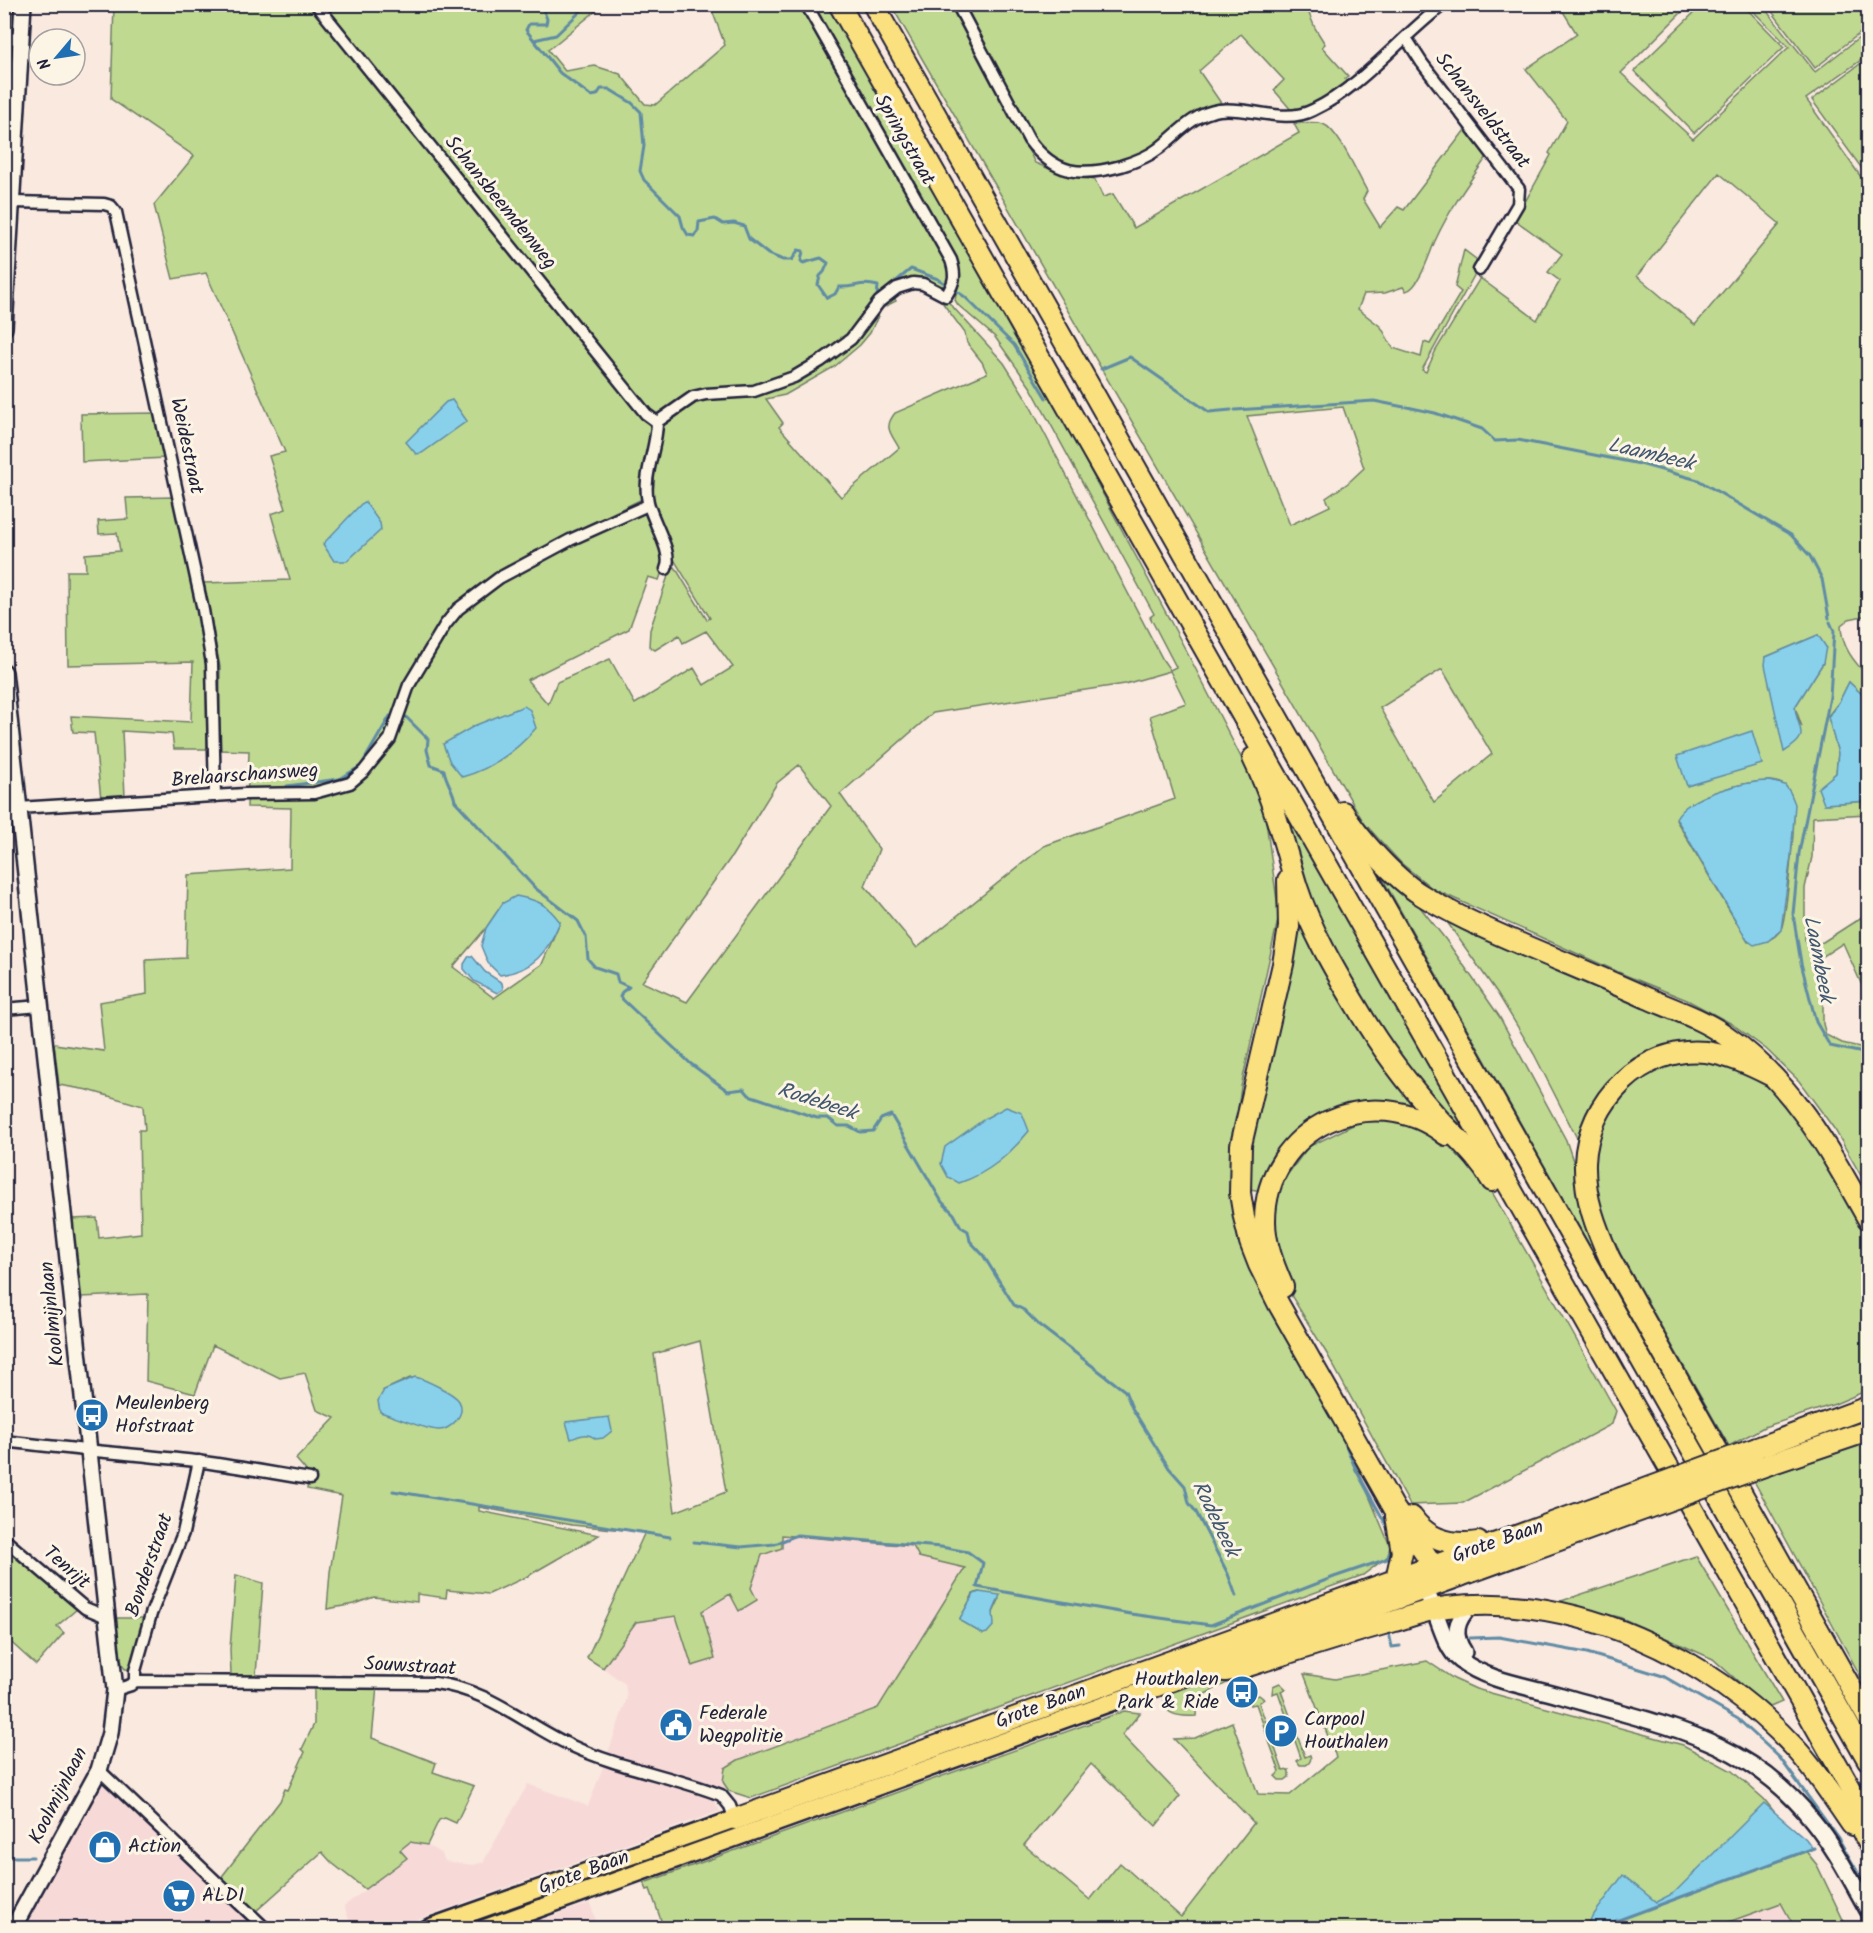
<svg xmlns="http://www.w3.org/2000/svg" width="1873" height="1933" font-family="Kalam,sans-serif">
	<rect width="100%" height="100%" fill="#fae9df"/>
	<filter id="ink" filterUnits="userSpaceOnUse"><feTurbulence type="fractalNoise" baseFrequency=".0167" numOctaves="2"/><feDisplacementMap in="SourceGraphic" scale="12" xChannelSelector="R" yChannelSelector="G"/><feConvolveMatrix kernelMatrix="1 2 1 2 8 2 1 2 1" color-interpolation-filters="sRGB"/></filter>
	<g filter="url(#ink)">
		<!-- built -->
		<g fill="#f7dad8">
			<path d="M782,1535L913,1546L920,1557L965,1568L878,1708L738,1760L725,1768L723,1775V1782L729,1791L608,1753L627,1698L625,1684L603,1668L636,1622L676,1616L692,1665L702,1612L731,1594L757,1599L751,1588L762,1554L781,1548Z"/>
			<path d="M604,1764L712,1797L720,1811L393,1928H352L344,1906L407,1858L400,1850L410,1842L427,1845L442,1854L445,1861L473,1865L483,1862L528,1784L588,1806Z"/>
			<path d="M102,1783L110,1785L258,1928H22L98,1786Z"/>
			<path d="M590,1903L598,1928H519Z"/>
			<path d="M1781,1903L1795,1928H1712Z"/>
		</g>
		<!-- green -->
		<g fill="#bfd990" stroke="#707e66" stroke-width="1.5" fill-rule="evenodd">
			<path d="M114,5H603L548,50L565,71L595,66L620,74L645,104L655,105L725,45L710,5H803L950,266V281L941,287L931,285L890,290L896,301L882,308L870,333L860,345L834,367L785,395L766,399L783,423L779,427L841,497L899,448C891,433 883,428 895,413L987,373L982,362L967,343L965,333L939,298L942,295L1004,363L1026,398L1163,660L1170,670L1176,667L1150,617L1154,614L1031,388L995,337L958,305L955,300L959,278V270L814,5H828L1054,402L1191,660L1263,800L1279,915L1241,1087L1230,1167L1240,1236L1276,1322L1346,1441L1390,1546L1388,1556L1363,1575L751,1798L729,1791L723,1782L725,1768L738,1760L878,1708L965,1568L919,1557L913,1546L782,1535V1548L762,1555L751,1588L757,1600L739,1611L730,1594L702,1611L715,1659L692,1666L676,1616L636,1622L603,1668L587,1658L645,1532L572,1525L479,1507V1511L599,1535L526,1577L489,1594L447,1590L446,1598L417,1594V1602L374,1597L354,1604L327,1609L330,1572L342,1496L307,1489L309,1474L296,1459L335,1418L317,1410L305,1373L280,1378L213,1345L195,1394L146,1381L148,1294L81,1297L71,1219L97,1218L99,1238L141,1233L139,1130H145L143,1106L88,1090L59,1085L54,1044L104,1051L99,1002L147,994L146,960L186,958L188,875L290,868L291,808L247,807L249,751L219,750L220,667L204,583L290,580L271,514L286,509L269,456L285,452L206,273L173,279L154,205L194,156L111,99ZM654,423L664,425L655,469L653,494L656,515L673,558L710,618L707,620L675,567H671L650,630L649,646L655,650L679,635L683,643L706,631L733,667L704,685L694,668L635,704L610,659L557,682L548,704L527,680L629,629L648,577L659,580L666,561L645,509C585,537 491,575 449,627C426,657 412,694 391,726L446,617L465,595L488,579L535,551L640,500L643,495ZM1170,671L1186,703L1150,716L1175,799L1044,846L917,948L865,886L879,849L840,794L933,713L1125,684ZM799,765L831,806L687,1002L642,982L732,856L777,783ZM503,903L560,922L542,964L494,998L453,967L486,928ZM700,1341L726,1492L675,1512L654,1354ZM410,1378H418L457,1399L384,1390ZM978,1592L999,1600L983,1634L962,1622L960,1619L973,1594Z"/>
			<path d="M891,5H953L1035,163L1059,173L1095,180L1103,197L1113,194L1134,228L1299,133L1294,124C1304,123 1314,121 1323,124C1339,130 1358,176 1367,191L1363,199L1380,227L1398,207L1404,210L1468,126L1489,154C1469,182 1449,210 1435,241C1430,252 1419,289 1406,291L1403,287L1385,293L1364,294L1358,309L1381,327L1393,348L1421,357L1424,342L1430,344L1461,292L1455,287L1464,250L1481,263L1422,370L1426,372L1436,350L1480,278L1537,320L1560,281L1548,272L1562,254L1515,220L1551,155L1549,153L1567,121L1526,69L1577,34L1559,5H1689L1621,73L1693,139L1789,47L1747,5H1762L1815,72L1868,31V55L1806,99L1868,187V615L1849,619L1841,625C1841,646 1854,662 1868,676V700L1849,682L1839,702L1828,716L1838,753L1836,773L1825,784V804L1868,801V814L1813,817L1812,857L1805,888V940L1811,945L1823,942L1868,913V999L1843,943L1814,962L1823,1004V1024L1826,1035L1842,1043L1864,1048L1868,1039V1188L1835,1130L1799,1081L1766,1049L1732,1024L1687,1000L1625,975L1433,889L1401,863L1364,823ZM1719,173L1780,224L1695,325L1637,276ZM1343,407L1364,468L1348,483L1326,498L1330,506L1290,525L1247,416ZM1818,635L1823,663L1795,707L1802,727L1766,657ZM1442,669L1492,754L1434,802L1380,708ZM1770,781C1783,782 1789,787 1793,800C1797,810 1786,920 1781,929C1774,942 1761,942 1748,942L1676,820C1685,795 1746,781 1770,781Z"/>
			<path d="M964,5H1315L1308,11L1315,28L1325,44L1322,47L1348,76L1345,79L1347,82L1314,106L1292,111L1274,90L1284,80L1241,34L1199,71L1223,106C1180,133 1114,184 1060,164C1035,155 979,33 964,5Z"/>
			<path d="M1702,5H1743L1784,47L1694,133L1634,71Z"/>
			<path d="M1767,5H1868V27L1815,68Z"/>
			<path d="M4,45L14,50L10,113L5,115Z"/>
			<path d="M1868,58V177L1812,100Z"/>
			<path d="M157,413L166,458L82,462L81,414Z"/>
			<path d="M174,497L198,609L206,662L207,749H174L172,734L122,731L125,797L101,799L94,733L73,732L71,716L191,722L193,662L68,665L67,571H86L85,554L120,551L117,533L99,534L98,521L128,519L126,498Z"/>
			<path d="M1280,798L1454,1109L1476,1147L1452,1124L1380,1032L1313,912Z"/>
			<path d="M1367,851L1409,893L1446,940L1499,1016L1566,1140L1575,1167L1583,1203L1713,1451L1707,1453L1702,1445Z"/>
			<path d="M1440,912L1736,1047H1716L1634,1066L1580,1144L1534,1054L1498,994Z"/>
			<path d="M1299,914C1310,941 1321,968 1336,993C1360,1034 1388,1070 1417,1107L1394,1102L1340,1110L1262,1191L1250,1189L1252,1127Z"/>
			<path d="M1691,1061C1733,1060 1761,1077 1789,1106L1868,1235V1390L1835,1404L1764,1427L1729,1446L1608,1232C1601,1215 1595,1198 1593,1179C1593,1172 1595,1164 1595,1157C1602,1103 1637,1069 1691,1061Z"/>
			<path d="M1376,1117L1421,1125L1460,1150L1485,1180L1567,1323L1616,1411L1612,1424L1463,1503L1410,1505L1327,1354L1292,1297L1277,1255L1273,1214L1282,1182L1308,1147L1357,1123Z"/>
			<path d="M1868,1443V1690L1754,1481Z"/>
			<path d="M5,1547L77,1609L57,1626L64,1633L36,1665L5,1637Z"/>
			<path d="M1696,1556L1782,1702L1768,1708L1713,1659L1619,1617L1555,1603Z"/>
			<path d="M236,1575L263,1583L256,1675H231L230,1649Z"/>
			<path d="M114,1618H146L133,1666L129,1669H125L122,1664Z"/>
			<path d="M1427,1661L1454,1679L1476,1689L1683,1745L1732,1771L1764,1799L1817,1865L1847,1928H1795L1781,1903L1712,1928H650L662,1923L650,1889L647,1890L644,1883L1124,1711L1140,1713L1122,1735L1180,1796L1156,1826L1091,1764L1024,1845L1090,1900L1120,1863L1181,1917L1254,1823L1174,1739L1195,1738L1232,1722L1258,1794L1290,1795L1336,1757L1304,1674L1335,1679Z"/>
			<path d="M1232,1678L1233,1680L1205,1694L1197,1700L1196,1716C1178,1717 1158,1715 1166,1691L1174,1684Z"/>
			<path d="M1280,1683L1286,1689L1281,1691L1305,1757L1310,1755C1312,1759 1310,1763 1306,1765H1300L1297,1761L1301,1758L1278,1692L1272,1694L1273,1686Z"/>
			<path d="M377,1687L372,1738L436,1763L433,1772L474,1786L456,1823L445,1818L439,1820L427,1845L410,1842L400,1850L407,1858L365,1889L332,1863L322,1852L255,1912L220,1879L280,1801L285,1789L288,1790L305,1752L302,1749L314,1724V1689Z"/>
			<path d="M1259,1695L1264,1699L1259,1703L1283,1771L1289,1770V1777L1285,1780H1279L1275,1776L1280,1772L1256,1704L1250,1705L1252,1697Z"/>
		</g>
		<!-- water -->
		<g fill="#89d1eb" stroke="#608ba5" stroke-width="1.5">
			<path d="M452,400L467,421L422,453L416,454L406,442L446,402Z"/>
			<path d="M365,502L380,523L381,530L347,561H334L323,544L361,504Z"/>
			<path d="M1818,635L1826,647L1823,663L1795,707C1797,731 1813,734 1784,752L1765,665L1766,657Z"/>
			<path d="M1849,682L1868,700V801L1824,804L1818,788L1836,773L1838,753L1828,717L1839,702Z"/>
			<path d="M524,706L530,710L536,728C517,750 491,769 462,777L450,762L443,744L476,725Z"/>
			<path d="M1752,731L1762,764L1687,786L1677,756Z"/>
			<path d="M1770,781L1785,785L1790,792L1795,804L1791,856L1781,930L1768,941L1754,945L1747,940L1676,818C1688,795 1746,781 1770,781Z"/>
			<path d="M516,896C538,900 547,904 560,922C547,953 534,970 500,975L488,963L481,946L486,928L503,903Z"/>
			<path d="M469,956H472L485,972L502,983L503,989L497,993L474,981L464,969V964Z"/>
			<path d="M1006,1107L1022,1113L1029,1131C1009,1155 989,1173 959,1183L948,1177L941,1164L945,1147L986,1118Z"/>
			<path d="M415,1377C424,1379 454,1393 459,1401C467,1414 450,1431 438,1430C423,1429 396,1417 380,1412L378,1401L384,1390Z"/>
			<path d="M609,1417L612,1431L603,1438L596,1439C586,1432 582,1435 571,1439L566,1422Z"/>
			<path d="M979,1592L1000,1595L993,1612L994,1625L987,1633L983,1634L962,1622L960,1618L974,1594Z"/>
			<path d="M1764,1803L1806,1839L1813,1849L1597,1928H1584L1623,1875L1656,1902L1674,1893Z"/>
		</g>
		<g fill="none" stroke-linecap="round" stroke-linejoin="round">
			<!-- stream -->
			<g stroke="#608ba5" stroke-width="3">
				<path d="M541,4L547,19L546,24H529L526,30L560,73L591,96L597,95L601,89H609L632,103L641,112L644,146L640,171L644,180L680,216L683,227L688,235L694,236L698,231L699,222L715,219L723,224L734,223L744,226L749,239L768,254L783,260H792L798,250L803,251L801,261L803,263L821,258L828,263L824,272L820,276L818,285L827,298L835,294L839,287C857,288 859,281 878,286L877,297L911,269L938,279L949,286"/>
				<path d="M534,40L556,35L588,4"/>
				<path d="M955,290L965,297L1014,345L1046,398"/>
				<path d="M1101,369L1130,357L1209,412L1231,410"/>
				<path d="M1407,407L1435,413L1482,429L1495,441L1518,440L1640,464L1698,480L1791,535L1810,556L1822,579L1829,618"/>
				<path d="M1235,410L1374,401L1404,407"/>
				<path d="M1830,622L1834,631L1830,697L1799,853L1793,914L1801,963L1816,1022L1830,1046L1868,1054"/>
				<path d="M405,716L428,739L427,750L431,765L444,770C446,782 453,789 455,801L535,888L578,921L586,937L588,959L595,967L616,974L618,982L629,987L622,992L620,997L691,1064L728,1091L744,1089L749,1095L817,1118H828L838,1126H849L860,1132L873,1131L881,1119L891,1115L942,1202L954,1214L961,1227L968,1231L970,1241L983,1255L1014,1305L1024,1310L1039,1325L1125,1391L1132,1408L1169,1468L1185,1486L1189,1503L1196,1512L1228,1574L1236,1596"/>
				<path d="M287,786L339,779L361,766L390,716"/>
				<path d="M1346,1446L1356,1470L1389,1530"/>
				<path d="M393,1491L670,1537"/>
				<path d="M694,1542L741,1547L775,1544L797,1535L941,1547L968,1552L983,1563L977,1587L1131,1614L1211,1625L1334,1577L1387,1559L1392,1548"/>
				<path d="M1389,1633L1392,1647L1400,1646"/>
				<path d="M1470,1638L1499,1637L1587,1653L1663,1676L1738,1719L1780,1758L1838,1838L1868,1890"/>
				<path d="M4,1857H33"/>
				<path d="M1597,1928L1814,1848"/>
			</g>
			<defs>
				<g id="street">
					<path d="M316,4L646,414L657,422"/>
					<path d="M957,4L1029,140C1055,175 1081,177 1121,166C1134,162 1148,157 1158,149C1178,134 1192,114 1219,110C1250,106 1284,125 1313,110C1363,86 1400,37 1444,4"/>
					<path d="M4,37L21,40"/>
					<path d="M1406,38L1422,63L1519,189L1518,204L1479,270"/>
					<path d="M12,202L104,204L111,206L116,212L203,610L212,664L215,796"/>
					<path d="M657,422L693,397L706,394L754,391L794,377L821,361L851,339L879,302L897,288L913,283L923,284L946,296C955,282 956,275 951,260L806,4"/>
					<path d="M657,422C657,448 642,476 648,502C652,521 674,553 666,569"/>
					<path d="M4,805L18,808L245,794L314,793L350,783L364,771L390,739L409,685L445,625L458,609L499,578L570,540L648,505"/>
					<path d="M4,1009L40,1006"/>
					<path d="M4,1441C68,1449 132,1454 196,1461C234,1466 272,1473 310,1479"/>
					<path d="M4,1539L85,1608L107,1617"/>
					<path d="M135,1681V1671L151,1614L183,1533L199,1461"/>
					<path d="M115,1690L131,1685L135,1681L435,1683C490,1690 524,1724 572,1746C619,1768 672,1776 721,1795L730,1806L736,1823"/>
					<path d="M99,1770L265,1928"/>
				</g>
				<g id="secondary">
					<path d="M4,328L23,4"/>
					<path d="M4,672L115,1690L110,1733L99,1770L13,1928"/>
					<path d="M1418,1581C1438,1602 1440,1644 1460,1660C1489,1682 1529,1686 1562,1696C1660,1725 1746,1736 1813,1821C1835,1848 1851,1880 1868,1910"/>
					<path d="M1464,1652C1452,1634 1456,1621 1470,1606"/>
				</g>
				<g id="primary">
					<path d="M428,1928L735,1819"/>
					<path d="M485,1928L1151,1688"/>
				</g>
				<g id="highway">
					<path d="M839,4L1868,1819"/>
					<path d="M873,4L1868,1760"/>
					<path d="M1253,758C1274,801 1283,842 1297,887C1311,930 1335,971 1358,1009C1381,1049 1409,1085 1439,1119C1459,1141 1477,1155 1492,1181"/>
					<path d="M1343,812C1358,838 1395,878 1420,894C1450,913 1482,927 1514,941C1558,960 1603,978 1647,998C1673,1009 1702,1019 1725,1035C1792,1081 1829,1149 1868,1219"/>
					<path d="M1288,880L1289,927L1283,964L1241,1145L1240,1193L1244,1217L1250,1242L1259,1265L1278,1303L1394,1508L1436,1570L1445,1574L1460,1576"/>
					<path d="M1770,1075C1750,1065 1729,1055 1706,1052C1642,1045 1587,1102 1585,1163C1584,1197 1596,1228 1610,1259L1868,1718"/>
					<path d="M1283,1287C1274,1266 1265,1244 1265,1221C1265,1128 1372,1077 1446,1135"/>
					<path d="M1757,1448L1868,1407"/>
					<path d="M1767,1465L1868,1431"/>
					<path d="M1396,1516L1402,1552L1396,1579"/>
					<path d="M1412,1517C1428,1540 1451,1546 1478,1542"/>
					<path d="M1202,1669L1225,1671L1239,1669C1291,1652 1342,1635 1395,1621C1412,1616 1429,1609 1447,1607C1574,1592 1711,1656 1796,1749C1817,1772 1834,1799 1852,1825"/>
					<path d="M1151,1688L1628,1515"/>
					<path d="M1850,1809L1868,1842"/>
					<path d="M735,1819L1621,1498"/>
				</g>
			</defs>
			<!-- street casing -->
			<use href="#street" stroke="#22223b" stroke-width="15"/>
			<!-- secondary casing -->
			<use href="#secondary" stroke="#22223b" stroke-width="20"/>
			<!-- primary casing -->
			<use href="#primary" stroke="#22223b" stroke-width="21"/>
			<!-- highway casing -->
			<use href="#highway" stroke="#22223b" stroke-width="24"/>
			<!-- street -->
			<use href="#street" stroke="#fcf5e5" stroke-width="10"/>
			<!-- secondary -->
			<use href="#secondary" stroke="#fcf5e5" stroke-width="15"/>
			<!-- primary -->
			<use href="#primary" stroke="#fbe080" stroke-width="16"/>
			<!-- highway -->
			<use href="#highway" stroke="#fbe080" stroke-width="20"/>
			<defs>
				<g id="highway-bridge">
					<path d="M1621,1498L1757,1448"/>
					<path d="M1628,1515L1767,1465"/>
				</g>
			</defs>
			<!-- highway-bridge casing -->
			<use href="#highway-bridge" stroke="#22223b" stroke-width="24" stroke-linecap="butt"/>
			<!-- highway-bridge -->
			<use href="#highway-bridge" stroke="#fbe080" stroke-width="20"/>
		</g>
	</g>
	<!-- icons -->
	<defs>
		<symbol id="bus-disc" viewBox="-11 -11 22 22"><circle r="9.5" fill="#1f6fb2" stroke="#fcf5e5"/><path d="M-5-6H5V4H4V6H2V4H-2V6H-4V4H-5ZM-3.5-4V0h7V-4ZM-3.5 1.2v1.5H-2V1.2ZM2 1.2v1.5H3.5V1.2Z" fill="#fff"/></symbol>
		<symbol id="civic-disc" viewBox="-11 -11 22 22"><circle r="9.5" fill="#1f6fb2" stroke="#fcf5e5"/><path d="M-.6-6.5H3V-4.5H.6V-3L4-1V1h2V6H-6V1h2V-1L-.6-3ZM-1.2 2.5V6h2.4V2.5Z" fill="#fff"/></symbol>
		<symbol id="parking-disc" viewBox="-11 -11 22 22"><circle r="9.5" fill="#1f6fb2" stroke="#fcf5e5"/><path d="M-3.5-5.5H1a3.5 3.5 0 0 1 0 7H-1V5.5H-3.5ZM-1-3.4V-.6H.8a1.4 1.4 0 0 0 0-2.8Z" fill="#fff"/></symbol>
		<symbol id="shop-disc" viewBox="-11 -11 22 22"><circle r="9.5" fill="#1f6fb2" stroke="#fcf5e5"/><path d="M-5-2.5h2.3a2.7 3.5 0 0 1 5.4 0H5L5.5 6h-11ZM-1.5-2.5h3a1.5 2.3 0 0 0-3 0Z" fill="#fff"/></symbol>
		<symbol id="supermarket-disc" viewBox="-11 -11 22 22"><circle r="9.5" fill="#1f6fb2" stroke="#fcf5e5"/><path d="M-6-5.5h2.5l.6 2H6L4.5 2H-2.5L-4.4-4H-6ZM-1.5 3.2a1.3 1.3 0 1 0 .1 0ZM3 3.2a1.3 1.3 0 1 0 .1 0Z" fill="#fff"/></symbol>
	</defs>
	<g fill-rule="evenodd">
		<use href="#bus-disc" x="73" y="1396" width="38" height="38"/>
		<use href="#bus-disc" x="1223" y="1673" width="38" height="38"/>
		<use href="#civic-disc" x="657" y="1706" width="38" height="38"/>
		<use href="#parking-disc" x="1262" y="1712" width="38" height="38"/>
		<use href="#shop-disc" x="86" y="1828" width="38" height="38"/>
		<use href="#supermarket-disc" x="160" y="1877" width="38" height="38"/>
	</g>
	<g text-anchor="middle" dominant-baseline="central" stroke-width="6" stroke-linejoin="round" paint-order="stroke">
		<!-- street labels -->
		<g font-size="20" fill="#22223b" stroke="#fcf5e5">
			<text transform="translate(1482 111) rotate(52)">Schansveldstraat</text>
			<text transform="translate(904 140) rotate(60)">Springstraat</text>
			<text transform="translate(500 203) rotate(51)">Schansbeemdenweg</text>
			<text transform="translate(186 446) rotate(78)">Weidestraat</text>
			<text transform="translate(245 776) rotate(-4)">Brelaarschansweg</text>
			<text transform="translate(53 1314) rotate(-96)">Koolmijnlaan</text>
			<text transform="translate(1498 1542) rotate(-19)">Grote Baan</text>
			<text transform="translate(150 1565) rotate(-71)">Bonderstraat</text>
			<text transform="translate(66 1568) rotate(41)">Tenrijt</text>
			<text transform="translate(410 1667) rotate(3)">Souwstraat</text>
			<text transform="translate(1041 1707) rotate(-20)">Grote Baan</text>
			<text transform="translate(59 1796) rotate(-63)">Koolmijnlaan</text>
			<text transform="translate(584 1873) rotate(-20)">Grote Baan</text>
		</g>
		<!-- poi labels -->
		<g font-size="20" fill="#22223b" stroke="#fcf5e5" text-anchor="start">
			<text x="115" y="1404">Meulenberg<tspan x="115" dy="23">Hofstraat</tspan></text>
			<text x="1219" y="1680" text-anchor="end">Houthalen<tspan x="1219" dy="23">Park &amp; Ride</tspan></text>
			<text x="699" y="1714">Federale<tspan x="699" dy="23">Wegpolitie</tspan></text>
			<text x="1304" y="1720">Carpool<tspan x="1304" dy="23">Houthalen</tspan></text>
			<text x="128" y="1847">Action</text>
			<text x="202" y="1896">ALDI</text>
		</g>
		<!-- water labels -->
		<g font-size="21" font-style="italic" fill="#415770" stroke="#fcf5e5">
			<text transform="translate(1651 455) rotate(13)">Laambeek</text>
			<text transform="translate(1818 959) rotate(79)">Laambeek</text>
			<text transform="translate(817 1102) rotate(18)">Rodebeek</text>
			<text transform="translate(1215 1519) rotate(64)">Rodebeek</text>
		</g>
	</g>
	<!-- margin -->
	<rect width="1873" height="1933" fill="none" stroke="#fcf5e5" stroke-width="24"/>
	<rect x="12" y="12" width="1849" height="1909" fill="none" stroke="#22223b" stroke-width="2" filter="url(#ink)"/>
	<!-- north arrow -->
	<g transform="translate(57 57) rotate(241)"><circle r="28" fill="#fcf5e5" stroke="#a5a1a1" stroke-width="1.5"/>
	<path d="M0-4.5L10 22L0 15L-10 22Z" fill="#1f6fb2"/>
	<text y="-9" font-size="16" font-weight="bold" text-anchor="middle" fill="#22223b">N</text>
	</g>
</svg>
